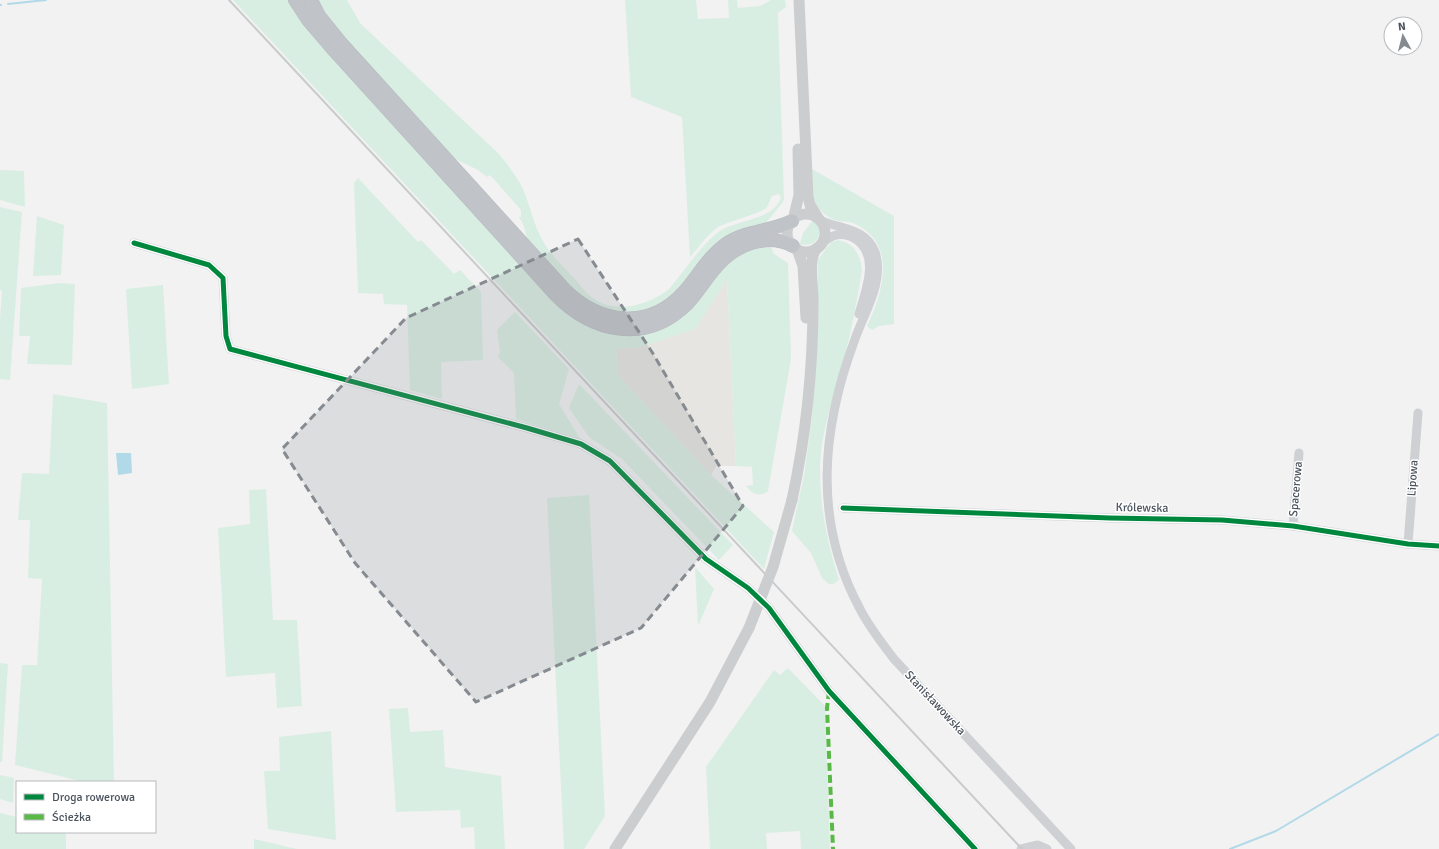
<svg xmlns="http://www.w3.org/2000/svg" width="1439" height="849" font-family="Signika,sans-serif">
	<rect width="100%" height="100%" fill="#f2f2f2"/>
	<!-- commercial -->
	<path fill="#e6e5e1" d="M727,279L736,466H716L711,475L618,375L616,348L642,347Z"/>
	<!-- green -->
	<g fill="#d9eee3">
		<path d="M233,0H291L399,132L564,309L615,333L713,277L740,252L770,244L774,254L788,263L791,359L768,491C760,498 751,493 746,486L753,485L752,467L736,466L727,280L695,329L641,347L616,349L618,375L711,475L774,532L764,569Z"/>
		<path d="M315,0H347L360,23L499,154C507,164 516,175 522,187C530,204 533,224 543,241C550,254 562,265 572,276C579,283 585,293 593,298C616,315 649,305 669,289C683,273 705,239 723,229C741,220 773,219 781,198L779,194L772,196C770,199 769,204 767,207C763,213 729,221 718,227C707,235 699,247 690,257L682,117L631,97L625,0H696L698,19L729,18L728,0H737L738,8L760,6L771,0H785L786,7L778,13L784,199L783,202L766,223L767,226L678,293L647,313L620,315L584,303L528,241L523,224L519,217H521V210L490,175L487,177L478,170L455,159L341,36Z"/>
		<path d="M812,169L894,216V324L879,326L872,330L867,326C883,293 898,242 853,223C849,221 843,222 838,221C828,219 820,210 813,203Z"/>
		<path d="M0,170L24,171L25,207L0,200Z"/>
		<path d="M358,178L418,242L421,240L454,274L460,270L481,292L483,360L441,362L442,399L410,390L407,305L384,304L383,294L358,293L354,183Z"/>
		<path d="M0,207L22,212L10,380L0,379V319L2,291L0,290Z"/>
		<path d="M37,216L64,225L61,275L33,276Z"/>
		<path d="M813,220C826,231 817,249 800,244L803,233Z"/>
		<path d="M838,240C854,243 861,255 862,271C857,301 851,333 843,363C835,392 825,421 821,451C817,494 826,539 839,580L833,584H829L822,578L811,553L792,531L804,475L812,417L818,305V260L827,247L832,242Z"/>
		<path d="M60,283L75,284L72,365L27,364L30,336H19L21,288Z"/>
		<path d="M163,285L169,384L132,389L126,289Z"/>
		<path d="M515,312L569,369L559,404L581,440L516,419L514,373L498,357L500,352L497,330Z"/>
		<path d="M579,384L733,545L719,560L622,459L589,437L569,408Z"/>
		<path d="M53,394L107,403L114,782H84L15,765L22,665H37L42,579L28,578L30,520H18L22,473L49,474Z"/>
		<path d="M266,489L273,620H297L302,706L277,708L275,673L226,677L218,528L250,524L249,490Z"/>
		<path d="M589,495L605,816L584,849H564L547,498Z"/>
		<path d="M695,567L714,589L698,626Z"/>
		<path d="M0,663L8,664L2,762H0Z"/>
		<path d="M788,668L825,706L830,849H801L800,831L766,833L767,849H710L706,767L774,670L780,675Z"/>
		<path d="M408,708L410,732L443,730L445,767L501,776L505,849H475L474,827L461,828L460,810L396,812L389,709Z"/>
		<path d="M331,731L336,840L268,829L264,771H280L279,737Z"/>
		<path d="M0,775L14,778L13,803L0,799Z"/>
		<path d="M0,813L17,817V832H66V849H0Z"/>
		<path d="M254,839L297,849H254Z"/>
	</g>
	<!-- water -->
	<path fill="#b2d9e8" d="M116,453H131L132,473L118,475Z"/>
	<g fill="none" stroke-linecap="round" stroke-linejoin="round">
		<!-- stream -->
		<g stroke="#b2d9e8" stroke-width="2">
			<path d="M8,4L46,0"/>
			<path d="M0,5H1"/>
			<path d="M1230,849L1276,831L1439,734"/>
		</g>
		<defs>
			<g id="highway">
				<path d="M295,0L308,20L332,48L555,294C592,332 645,345 687,304C698,292 706,278 717,266C735,245 766,232 793,246"/>
				<path d="M311,0L319,16L340,42L565,290C600,324 649,331 684,292C698,276 708,257 726,244C746,230 770,232 792,221"/>
			</g>
		</defs>
		<!-- highway casing -->
		<use href="#highway" stroke="#b8bbc0" stroke-width="14"/>
		<!-- minor -->
		<g stroke="#ced0d3" stroke-width="9">
			<path d="M820,220C841,230 865,227 875,252C885,281 864,313 855,339C821,430 813,522 860,609C869,627 882,643 894,659L1071,849"/>
			<path d="M134,243L209,265L223,278L226,336L230,349L527,428L581,444L610,461L706,559L748,588L769,608L829,691L975,849"/>
			<path d="M821,244C831,236 839,231 852,237C882,252 866,290 859,314"/>
			<path d="M843,508L1110,518L1222,520L1293,526L1408,544L1439,546"/>
			<path d="M1293,526L1299,453"/>
			<path d="M1408,544L1418,413"/>
			<path d="M1021,849L1038,845L1047,849"/>
		</g>
		<!-- major -->
		<g stroke="#cbcdcf" stroke-width="11">
			<path d="M799,0L808,197L810,205L818,218"/>
			<circle cx="806" cy="233" r="19"/>
			<path d="M793,220L799,195L798,149"/>
			<path d="M797,249L803,266L806,318"/>
			<path d="M792,500C806,435 813,370 813,304C814,289 807,259 817,248"/>
			<path d="M615,849L710,702L749,628"/>
		</g>
		<!-- highway -->
		<use href="#highway" stroke="#c0c3c8" stroke-width="13"/>
		<!-- rail -->
		<path stroke="#c8cacc" stroke-width="2" d="M229,0L1022,849"/>
		<!-- major-bridge -->
		<path stroke="#cbcdcf" stroke-width="11" d="M749,628L773,567L792,500"/>
		<!-- quiet -->
		<path stroke="#58b947" stroke-width="4" stroke-dasharray="8 4" stroke-linecap="butt" d="M829,691L827,708L833,849"/>
		<defs>
			<g id="cycleway">
				<path d="M134,243L209,265L223,278L226,336L230,349L527,428L581,444L610,461L706,559L748,588L769,608L829,691L975,849"/>
				<path d="M843,508L1110,518L1222,520L1293,526L1408,544L1439,546"/>
			</g>
		</defs>
		<!-- cycleway casing -->
		<use href="#cycleway" stroke="#fff" stroke-width="8"/>
		<!-- cycleway -->
		<use href="#cycleway" stroke="#00873e" stroke-width="5"/>
	</g>
	<!-- marked area -->
	<path fill="#858b91" fill-opacity="0.2" stroke="#858b91" stroke-width="3" stroke-dasharray="8 5" stroke-linejoin="round" d="M578,239L652,352L743,506L641,628L476,702L355,563L282,449L406,318Z"/>
	<g text-anchor="middle" dominant-baseline="central" stroke-width="3" stroke-linejoin="round" paint-order="stroke">
		<!-- street labels -->
		<g font-size="12" fill="#4b535d" stroke="#fff">
			<text transform="translate(1413 478) rotate(-86)">Lipowa</text>
			<text transform="translate(1296 489) rotate(-85)">Spacerowa</text>
			<text transform="translate(1142 508) rotate(1)">Królewska</text>
			<text transform="translate(935 703) rotate(47)">Stanisławowska</text>
		</g>
	</g>
	<!-- legend -->
	<rect x="16" y="781" width="140" height="52" fill="#ffffff" stroke="#b7babe"/>
	<rect x="24" y="794" width="20" height="6" fill="#00873e" stroke="#b7babe"/>
	<text x="52" y="801" font-size="12" fill="#4b535d">Droga rowerowa</text>
	<rect x="24" y="814" width="20" height="6" fill="#58b947" stroke="#b7babe"/>
	<text x="52" y="821" font-size="12" fill="#4b535d">Ścieżka</text>
	<!-- north arrow -->
	<g transform="translate(1403 36) rotate(353)"><circle r="19" fill="#ffffff" stroke="#b7babe"/>
	<path d="M0-3L7 15L0 10L-7 15Z" fill="#858b91"/>
	<text y="-6" font-size="11" font-weight="bold" text-anchor="middle" fill="#4b535d">N</text>
	</g>
</svg>
